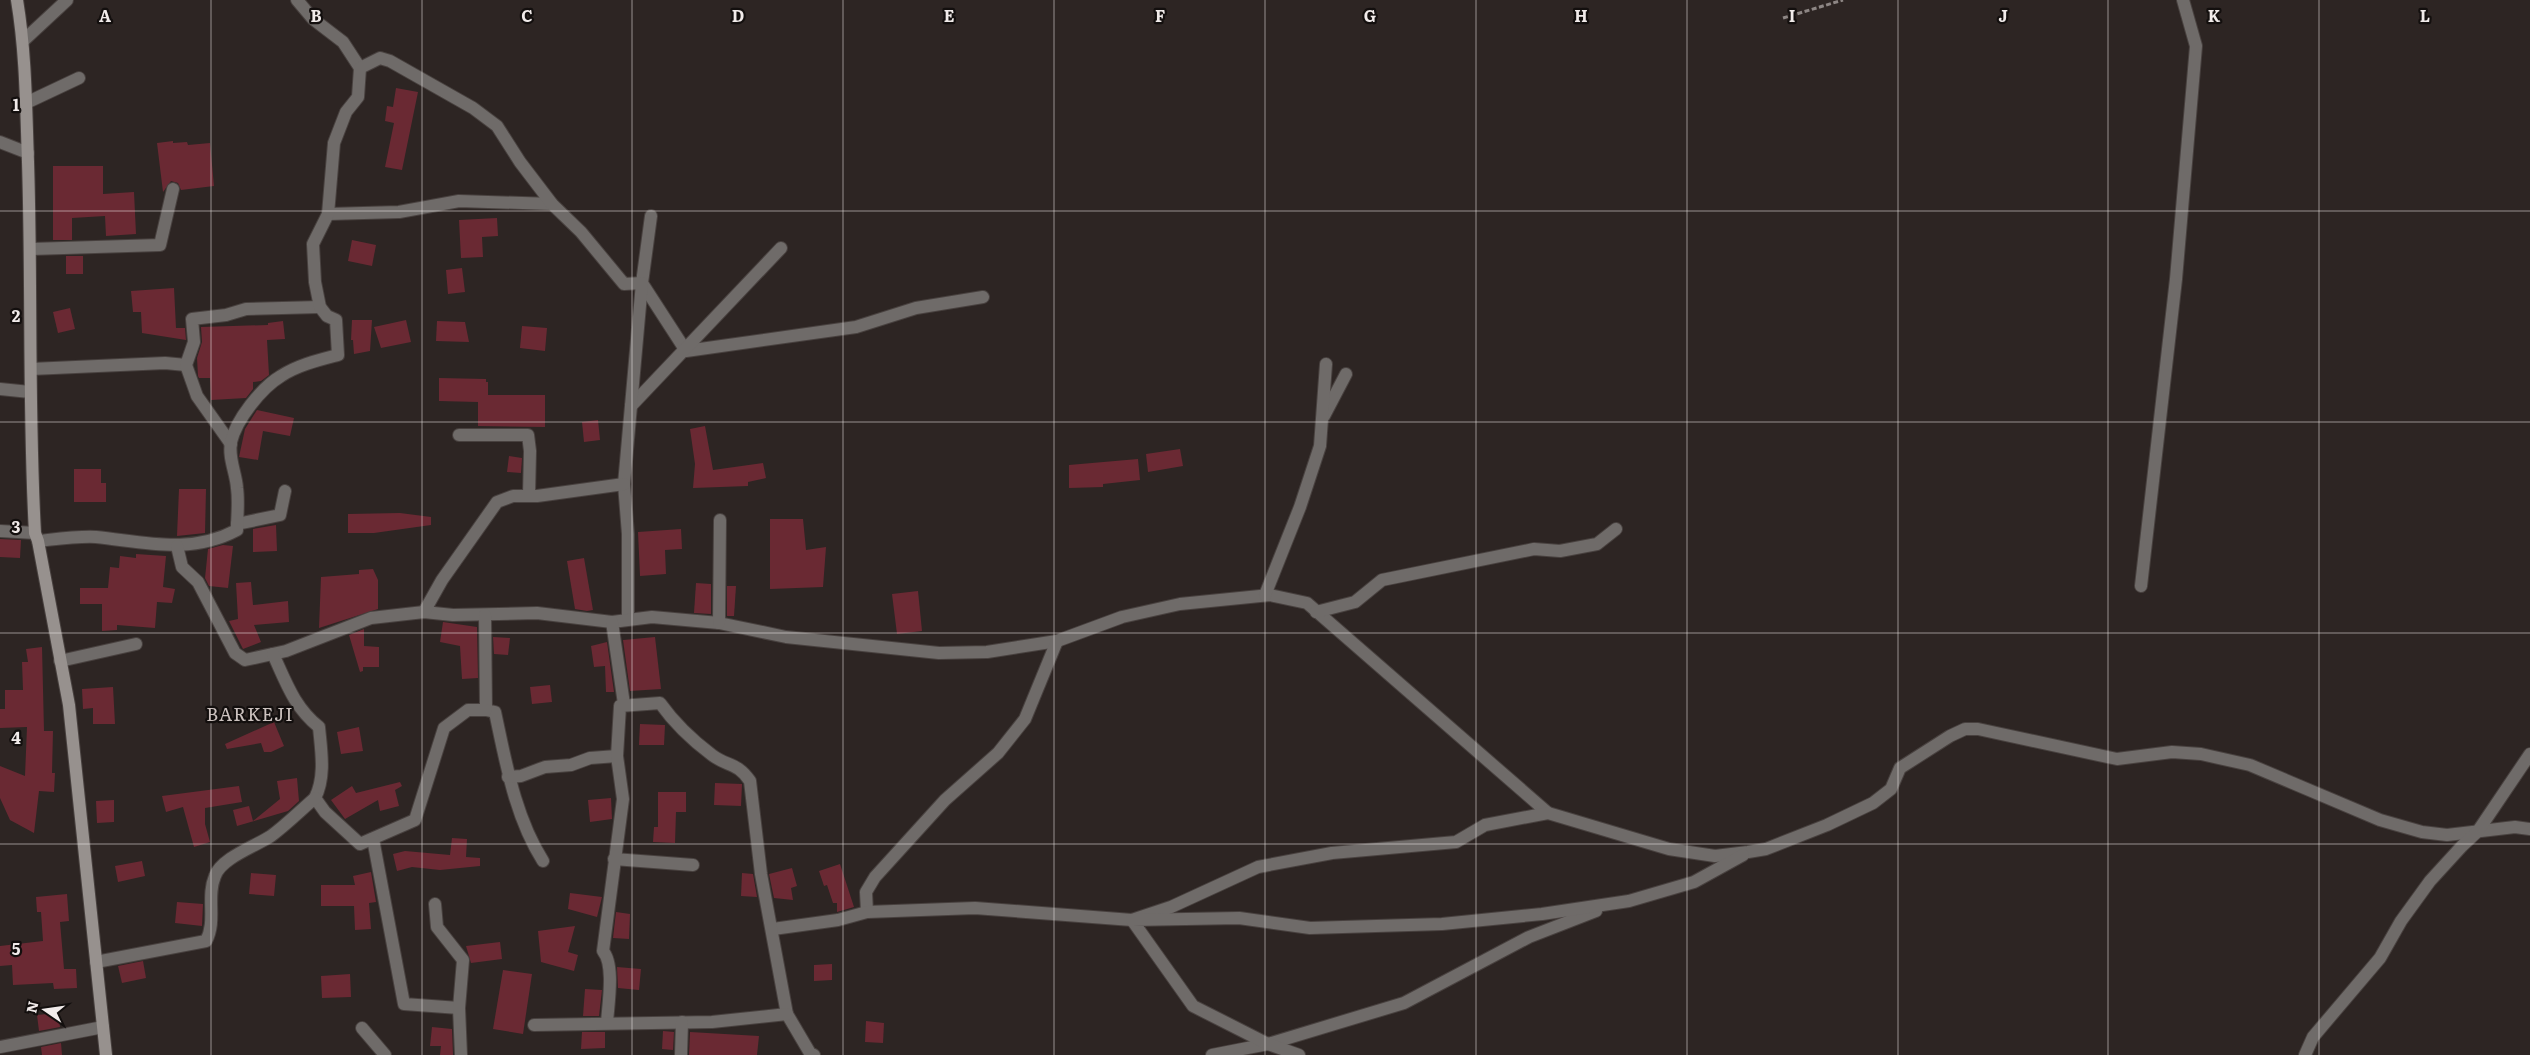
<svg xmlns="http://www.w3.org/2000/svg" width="2530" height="1055" font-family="Literata,serif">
	<rect width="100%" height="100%" fill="#2d2523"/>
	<!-- building -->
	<g fill="#6a2933">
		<path d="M396,88L418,92L402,170L385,167L394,123L385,121L387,106L393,107Z"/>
		<path d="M173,141V143L187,142L188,145L210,143L214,186L181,190L178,183L171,181L163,192L157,143Z"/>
		<path d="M53,166H103V194L134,192L136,234L106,236L105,216L72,218V240H53Z"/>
		<path d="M497,218L498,236L482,237L483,257L461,258L459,220Z"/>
		<path d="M352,240L376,245L372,266L348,261Z"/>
		<rect x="66" y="256" width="17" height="18"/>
		<path d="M462,268L465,292L448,294L446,270Z"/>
		<path d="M174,288L176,328H185L186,340L142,333L141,312H133L131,291Z"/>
		<path d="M70,308L75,329L58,333L53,312Z"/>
		<path d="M352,320H372L370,351L354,354L353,340H351Z"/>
		<path d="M406,320L411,342L381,348L374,327Z"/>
		<path d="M283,321L285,339L267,340L269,375L261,381L253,382V389L246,398L211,400L210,378H199L198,376L197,358L202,342L201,327L268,325V323Z"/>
		<path d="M437,321L465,322L469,342L436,341Z"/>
		<path d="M522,326L547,328L545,351L520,348Z"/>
		<path d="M439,378L486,379V382H488V395H545V427L478,426V402L439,401Z"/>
		<path d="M257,410L294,418L290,436L263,431L258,460L239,457L245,429Z"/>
		<path d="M598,420L600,440L584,442L582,422Z"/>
		<path d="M705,426L713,470L763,463L766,478L748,482V486L693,488L695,464L690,429Z"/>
		<path d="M1180,449L1183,466L1148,472L1146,454Z"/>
		<path d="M509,456L522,458L521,473L507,472Z"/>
		<path d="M1138,459L1140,480L1103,484V487L1069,488V465Z"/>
		<path d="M74,469H101V483H106V502H74Z"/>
		<path d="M179,489H206L205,533L177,536Z"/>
		<path d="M400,513L431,517V525L374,533H348V514Z"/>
		<path d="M770,519H803L806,550L826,547L823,587L770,589Z"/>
		<path d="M276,525L277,551L253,552V529Z"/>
		<path d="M681,529L682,549L665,550L666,574L640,576L638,532Z"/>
		<path d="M0,539L21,540L20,558L0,557Z"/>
		<path d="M223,545L233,546L228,588L209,586L205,578L208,549Z"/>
		<path d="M136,554L166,556L163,587L175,589L172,603L157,602L155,628L117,625V630L102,631V604H80V588H108L110,567L119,568L120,556L136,558Z"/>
		<path d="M584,558L593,610L587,611L575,609L567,561Z"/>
		<path d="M373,569L378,580V609L319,628L321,577L359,574V570Z"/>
		<path d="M251,582L253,605L288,601L289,622L254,625L261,642L243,649L229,621L238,619L236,583Z"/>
		<path d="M696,583L711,584V614L694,613Z"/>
		<path d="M727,586H736L734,616H727Z"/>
		<path d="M918,591L922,631L897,634L892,594Z"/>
		<path d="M443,622L477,627L478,678L462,679L460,646L440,642Z"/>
		<path d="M364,629V646L379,647V667H363V671L360,672L349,635Z"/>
		<path d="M493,637L510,638L508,655L494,654Z"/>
		<path d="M655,637L661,689L630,691L623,640Z"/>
		<path d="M607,642L614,692H606L605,666L594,667L591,646Z"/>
		<path d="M42,647L44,731H53L52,773H55L54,792L39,791L34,833L10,820L0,798V766L25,776L27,727L0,728V709H5V690H23L22,662H28L26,649Z"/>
		<path d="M550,685L552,702L532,704L530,687Z"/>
		<path d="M113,687L115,724H93V708L83,709L82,689Z"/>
		<path d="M274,722L284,746L271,752H264L261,743L227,749L225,744Z"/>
		<path d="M640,724L665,725L664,745H639Z"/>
		<path d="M359,727L363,751L341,754L337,732Z"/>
		<path d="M297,778L299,801L288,811L237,826L233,810L249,806L253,821L280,799L277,781Z"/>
		<path d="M400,782L402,786L395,790L399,806L380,811L378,800L345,819L331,800L352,786L356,793Z"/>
		<path d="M715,783L742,784L741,806L714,805Z"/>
		<path d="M239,786L242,802L205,808V824L210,842L194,847L183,807L166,812L162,796Z"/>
		<path d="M658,792H686V812H676L675,843L653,842L654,827H658Z"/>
		<path d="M611,798L612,819L590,822L588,800Z"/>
		<path d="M114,800V822L97,823L96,801Z"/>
		<path d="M452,838L467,839L466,857L480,858V866L440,870L412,867L397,871L393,854L405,851L450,855Z"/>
		<path d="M142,861L145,876L118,882L115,866Z"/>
		<path d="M840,864L854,907L837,912V903H833L827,885L824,886L819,871Z"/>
		<path d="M792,868L797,886L791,888L793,900L774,898L769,874Z"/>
		<path d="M371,872L376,902L369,903L371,929L355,930L354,906H321V885H355L353,876Z"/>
		<path d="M251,873L276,875L274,896L249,894Z"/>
		<path d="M742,873L753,874L757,897L741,896Z"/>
		<path d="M570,893L602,897L597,917L568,909Z"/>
		<path d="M67,894L69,921L60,922L64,969H76L77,988L54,989L53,983L13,985L12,965L0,966V946L43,941L41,912H37L36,897Z"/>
		<path d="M177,902L203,904L202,926L175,923Z"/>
		<path d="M616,912L630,914L629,939L613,938Z"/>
		<path d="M575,926L568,952L578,955L574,971L541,962L538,931Z"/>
		<path d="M500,942L502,959L471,963L466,946Z"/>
		<path d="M143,961L146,978L122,983L118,966Z"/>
		<path d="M832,964V980L814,981V965Z"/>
		<path d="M617,967L641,969L639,990L618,988Z"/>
		<path d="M503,970L532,974L523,1034L493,1029Z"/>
		<path d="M350,974L351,997L322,998L321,976Z"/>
		<path d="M585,989L602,990L599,1016H583Z"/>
		<path d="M58,1013L60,1027L39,1031L37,1015Z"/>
		<path d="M866,1021L884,1023L883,1043L865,1042Z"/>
		<path d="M432,1027L452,1029L453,1055H440L441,1046H430Z"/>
		<path d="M663,1031L674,1032L673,1050L662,1049Z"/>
		<path d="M582,1032H605V1048L581,1049Z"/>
		<path d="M690,1032L759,1036L757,1055H689Z"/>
		<path d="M61,1043L62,1055H42L41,1047Z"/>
	</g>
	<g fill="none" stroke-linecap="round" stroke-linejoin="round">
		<defs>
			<g id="street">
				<path d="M297,0L313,19L343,42L360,68"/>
				<path d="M24,40L67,0"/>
				<path d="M26,103L79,78"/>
				<path d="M0,142L28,153"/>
				<path d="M328,214L399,212L459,201L552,204"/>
				<path d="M651,216L642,283L686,351L856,327L916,308L983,297"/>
				<path d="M31,249L160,245L173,189"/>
				<path d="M31,369L165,363L186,365"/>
				<path d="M0,389L30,392"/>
				<path d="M631,406L781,248"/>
				<path d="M1324,416L1346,374"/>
				<path d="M459,435H528L530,451L529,495"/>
				<path d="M231,444L197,396L186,365L194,342L192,319L226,315L246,309L320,307"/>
				<path d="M237,524L280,515L285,491"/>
				<path d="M0,531L35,533"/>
				<path d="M38,541C57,539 78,536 96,537C145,542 190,555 237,530C237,516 239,502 237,488C236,473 228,458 231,442C236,420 261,388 281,376C298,365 319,360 338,355L336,320L327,316L320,307L315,282L313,244L328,214L334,143L346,112L358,97L360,68L380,58L390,61L473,108L497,126L520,162L552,204L581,232L624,284L642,283L624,484L628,534V619"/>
				<path d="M177,546L182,567L198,582L235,653L245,660L286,651L371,618L424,612L453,615L537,613L612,622L652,617L719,623L786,637L939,653L987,652L1057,641L1122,617L1180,604L1270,595L1307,603L1548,813"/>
				<path d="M2141,586L2176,279L2196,46L2183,0"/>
				<path d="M1265,595L1300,507L1320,446L1326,364"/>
				<path d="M424,612L442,580L497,502L513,496H537L624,484"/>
				<path d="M1316,612L1355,602L1382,580L1534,549L1560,551L1597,544L1616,529"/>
				<path d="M485,615L486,710L495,712C506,763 515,817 543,861"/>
				<path d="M612,622L624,704"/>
				<path d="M719,623L720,520"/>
				<path d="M273,654C286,682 294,707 319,727C321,750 326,776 315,798L325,812L360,844L415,820L444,728L468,710H486"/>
				<path d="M60,661L136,644"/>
				<path d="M508,777L521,776L545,767L571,765L590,758L617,756"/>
				<path d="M373,839L404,1004L459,1008"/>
				<path d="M614,859L693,865"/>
				<path d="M435,904L437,927L463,960L459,1008L461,1055"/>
				<path d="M867,912L866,892L875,877L945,800L998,753L1025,719L1057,641"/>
				<path d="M773,929L838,920L867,912L975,908L1132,920L1171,907L1258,867L1332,853L1456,842L1485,825L1548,813L1669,849L1715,856L1748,852L1766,849L1827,825L1873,803L1891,789L1900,768L1950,736L1965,729H1978L2117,759L2172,752L2201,754L2250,765L2380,820L2422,832L2447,835L2515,827L2530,829"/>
				<path d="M96,962L206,941C217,921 206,897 215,876C221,858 256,846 271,836C286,825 301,810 315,798"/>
				<path d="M607,1023C608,1005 615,965 603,951L623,799L617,756L620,706L660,703C675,724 692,740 712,755C728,767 737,762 750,781L761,874L787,1014L810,1053L814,1055"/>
				<path d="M534,1025L712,1022L787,1014"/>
				<path d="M362,1028L385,1055"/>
				<path d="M0,1047L103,1027"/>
				<path d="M681,1055L682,1022"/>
				<path d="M1212,1055L1268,1044L1404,1003L1529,937L1596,911"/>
				<path d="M1299,1055L1268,1044L1193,1006L1132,920L1239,918L1310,928L1442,924L1542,914L1629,901L1694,882L1743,855"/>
				<path d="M2305,1055L2313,1037L2380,958L2401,921L2430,881L2462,846L2478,831L2530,754"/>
			</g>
			<path id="secondary" d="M17,0C26,54 26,108 28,162C32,286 28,409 35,533L38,541L69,705L106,1055"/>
		</defs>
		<!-- street casing -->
		<use href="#street" stroke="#48413f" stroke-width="14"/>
		<!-- secondary casing -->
		<use href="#secondary" stroke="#48413f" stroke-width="14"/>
		<!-- path -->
		<path stroke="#8d8684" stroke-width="3" stroke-dasharray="5 2.5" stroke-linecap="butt" d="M1783,18L1843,0"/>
		<!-- street -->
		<use href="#street" stroke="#6f6b69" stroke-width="12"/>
		<!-- secondary -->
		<use href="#secondary" stroke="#97918e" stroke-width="12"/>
	</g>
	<!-- grid -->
	<path fill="none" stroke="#f1ebea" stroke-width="1" stroke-opacity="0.55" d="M211,0V1055M422,0V1055M632,0V1055M843,0V1055M1054,0V1055M1265,0V1055M1476,0V1055M1687,0V1055M1898,0V1055M2108,0V1055M2319,0V1055M0,211H2530M0,422H2530M0,633H2530M0,844H2530"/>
	<g text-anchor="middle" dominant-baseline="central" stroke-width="4.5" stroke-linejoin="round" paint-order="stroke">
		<!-- quarter labels -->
		<g font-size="18" letter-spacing="1" fill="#ccc2bf" stroke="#130f0e">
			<text x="250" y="713">BARKEJI</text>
		</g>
	</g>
	<g font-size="16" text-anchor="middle" font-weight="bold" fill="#f1ebea" stroke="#130f0e" stroke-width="4.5" stroke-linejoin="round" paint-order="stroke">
		<text x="105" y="22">A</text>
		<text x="316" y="22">B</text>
		<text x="527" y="22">C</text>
		<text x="738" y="22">D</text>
		<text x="949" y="22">E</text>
		<text x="1160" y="22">F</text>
		<text x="1370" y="22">G</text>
		<text x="1581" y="22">H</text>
		<text x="1792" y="22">I</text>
		<text x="2003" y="22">J</text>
		<text x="2214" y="22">K</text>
		<text x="2425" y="22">L</text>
		<text x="16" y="111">1</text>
		<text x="16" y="322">2</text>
		<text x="16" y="533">3</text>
		<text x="16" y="744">4</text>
		<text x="16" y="955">5</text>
	</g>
	<!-- north arrow -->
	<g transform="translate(45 1010) rotate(283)" stroke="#130f0e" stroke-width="4" paint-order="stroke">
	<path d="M0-4L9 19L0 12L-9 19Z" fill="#f1ebea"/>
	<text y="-8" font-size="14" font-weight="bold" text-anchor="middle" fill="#f1ebea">N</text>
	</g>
</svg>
